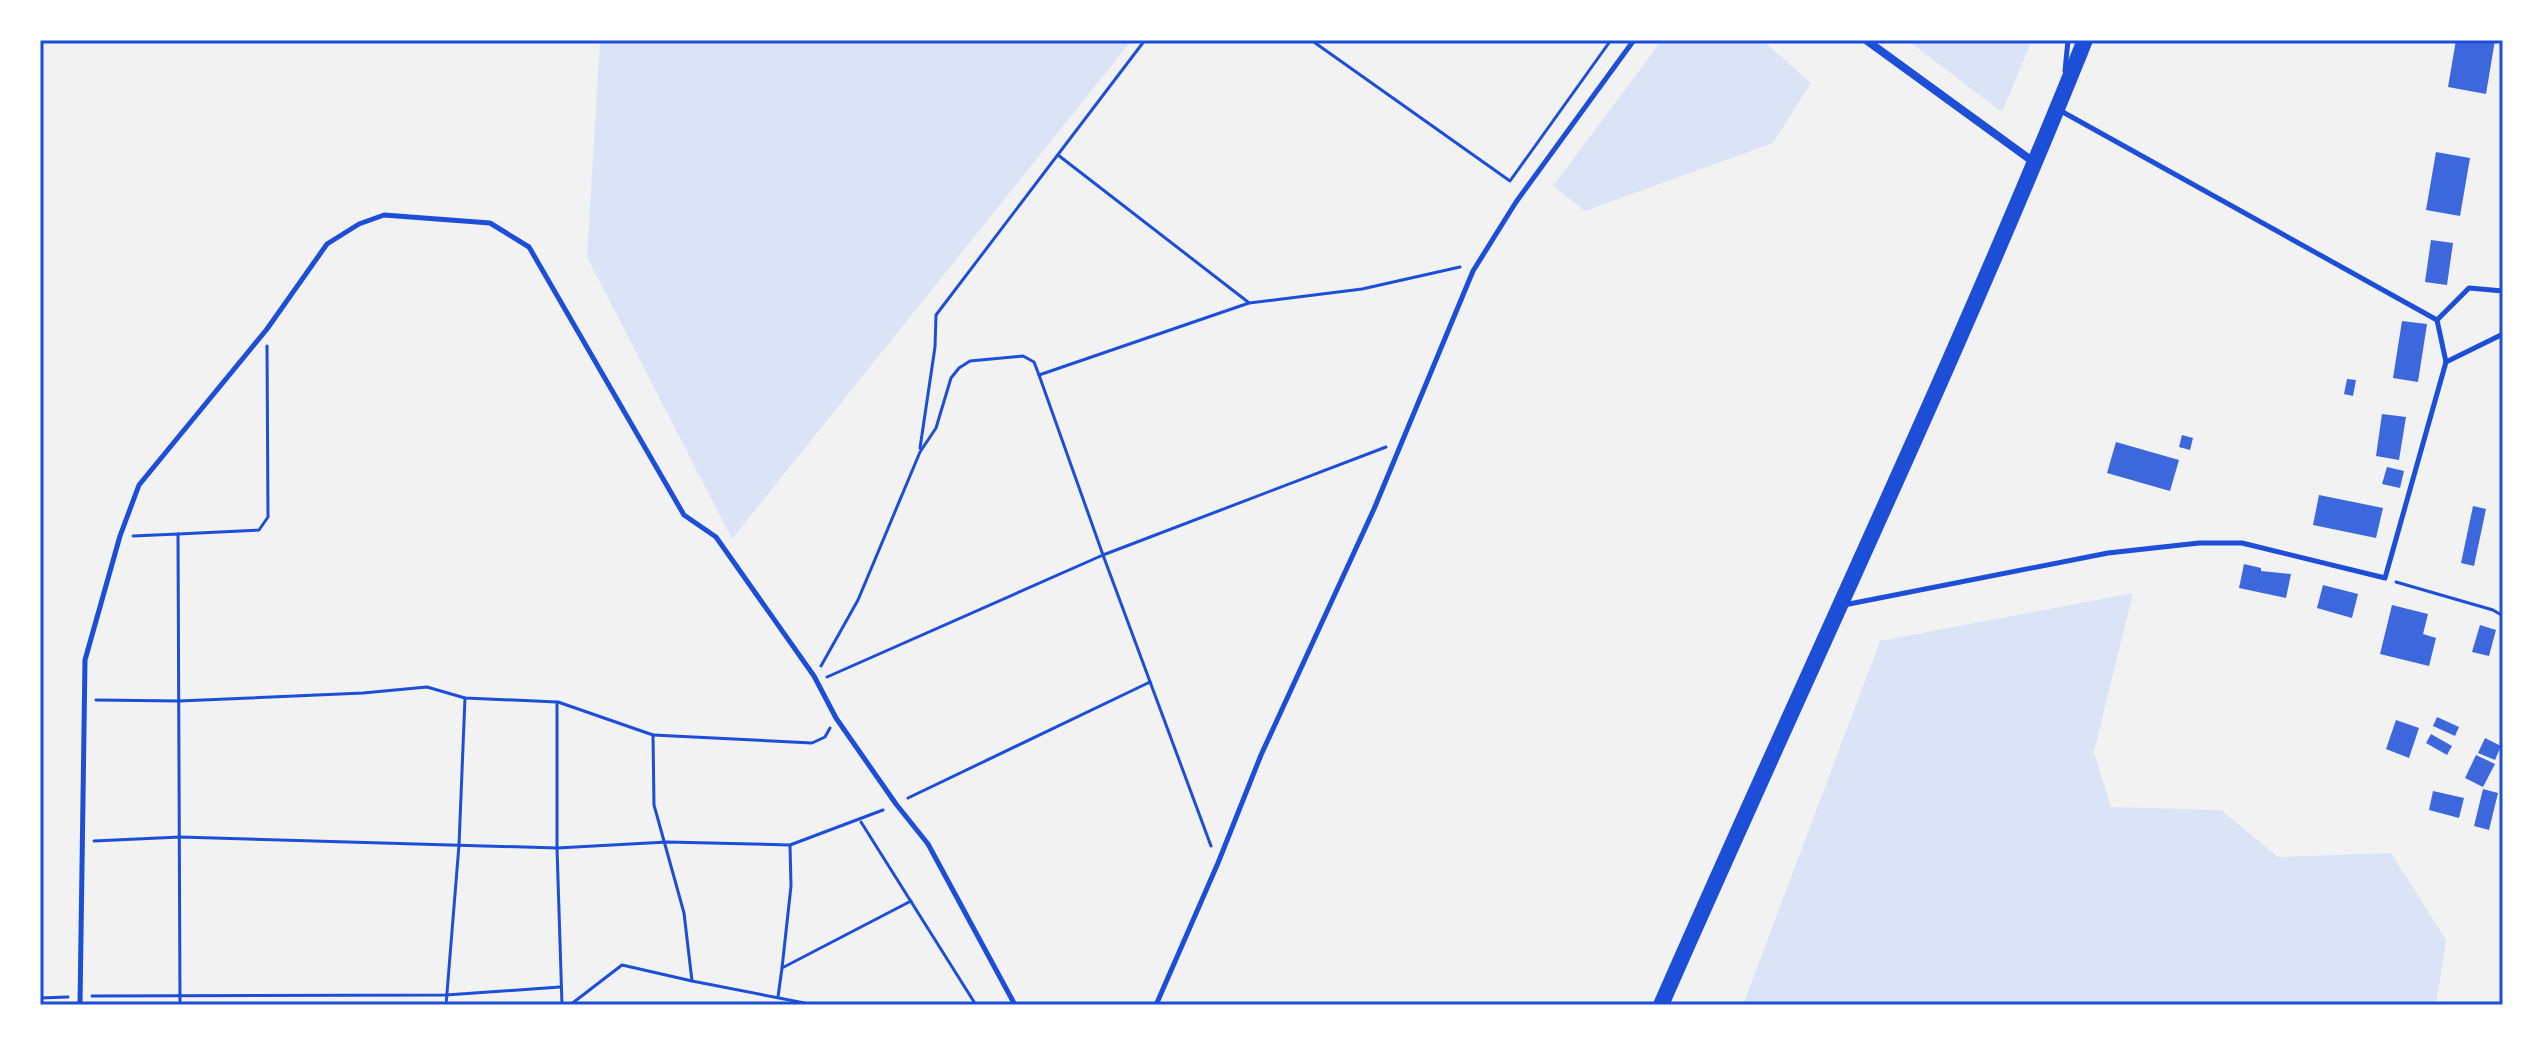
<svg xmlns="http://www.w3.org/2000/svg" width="2543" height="1045" font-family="'Alegreya Sans',sans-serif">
	<rect width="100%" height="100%" fill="#f2f2f2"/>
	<!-- green -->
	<g fill="#dbe4f7">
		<path d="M600,40H1132L732,539L587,257Z"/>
		<path d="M1662,40H1762L1811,83L1773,143L1585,211L1553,186Z"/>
		<path d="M1907,40H2032L2002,112Z"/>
		<path d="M2133,593L2094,752L2111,807L2221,810L2278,857L2391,853L2446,940L2436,1005H1743L1880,641Z"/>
	</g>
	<!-- building -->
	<g fill="#3d67dc">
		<path d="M2456,40H2495L2486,94L2448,87Z"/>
		<path d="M2436,152L2470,158L2460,216L2426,210Z"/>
		<path d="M2431,240L2453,243L2447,285L2425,282Z"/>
		<path d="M2402,321L2427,324L2418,382L2393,378Z"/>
		<path d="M2347,379L2356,380L2353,396L2344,394Z"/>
		<path d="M2382,414L2406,417L2399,460L2376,456Z"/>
		<path d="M2182,435L2193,438L2190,450L2179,447Z"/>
		<path d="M2116,442L2179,460L2170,491L2107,473Z"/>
		<path d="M2387,467L2404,471L2400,488L2382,484Z"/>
		<path d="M2319,495L2383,508L2376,538L2313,525Z"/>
		<path d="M2473,506L2486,509L2474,566L2461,563Z"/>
		<path d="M2244,564L2261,568V571L2291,574L2286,598L2239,588Z"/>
		<path d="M2323,585L2358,594L2352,618L2317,608Z"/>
		<path d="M2392,605L2428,614L2423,634L2436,638L2429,666L2380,654Z"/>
		<path d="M2480,625L2496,630L2489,656L2472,652Z"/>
		<path d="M2437,717L2459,727L2455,736L2433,726Z"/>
		<path d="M2396,720L2419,728L2409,758L2386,749Z"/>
		<path d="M2431,734L2452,746L2447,755L2426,743Z"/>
		<path d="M2485,738L2501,746L2495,760L2478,753Z"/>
		<path d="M2476,755L2495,764L2483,787L2465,778Z"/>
		<path d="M2483,789L2498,793L2489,830L2474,826Z"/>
		<path d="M2433,791L2464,798L2459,818L2429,810Z"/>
	</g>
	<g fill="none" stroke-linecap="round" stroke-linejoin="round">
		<!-- path -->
		<g stroke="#1d4ed8" stroke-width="3">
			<path d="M1311,40L1510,181L1611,40"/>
			<path d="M1058,155L1248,302"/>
			<path d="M1039,375L1249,303L1362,289L1460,267"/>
			<path d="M920,448L935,347L936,315L1145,40"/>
			<path d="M178,534L259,530L268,517L267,346"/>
			<path d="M133,536L178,534L180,1005"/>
			<path d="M2396,582L2493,610L2503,616"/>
			<path d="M821,666L858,600L920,452L936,428L951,378L959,368L970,361L1023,356L1034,362L1039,375L1103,555L1211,846"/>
			<path d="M827,677L1103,555L1386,447"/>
			<path d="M96,700L179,701L363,693L427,687L465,698L557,702V848L562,1005"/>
			<path d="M558,702L653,735L654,805L684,913L692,981L622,965L570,1005"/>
			<path d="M653,735L812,743L825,737L830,728"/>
			<path d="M908,798L1150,682"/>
			<path d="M861,822L976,1005"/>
			<path d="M94,841L180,837L557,848L667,842L790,845L883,810"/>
			<path d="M782,968L791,886L790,845"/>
			<path d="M692,981L815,1005"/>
			<path d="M92,996L446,995L560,987"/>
			<path d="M778,997L782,968L911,901"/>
			<path d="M40,998L68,997"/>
			<path d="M446,1005L459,845L465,698"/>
		</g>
		<!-- service -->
		<g stroke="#1d4ed8" stroke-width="5">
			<path d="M2065,71L2068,40"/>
			<path d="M2503,103V108"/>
			<path d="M2061,111L2437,320"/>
			<path d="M2446,362L2437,320L2469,288L2503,291"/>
			<path d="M1844,605L2108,553L2199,543H2242L2385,578L2446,362L2503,334"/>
			<path d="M80,1005L85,660L120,536L139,485L267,329L327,244L359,224L384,215L490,223L529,247L684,515L716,537L814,676L836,718L896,804L928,844L1015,1005"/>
			<path d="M1156,1005L1218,863L1261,755L1374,509L1473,271L1516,202L1634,40"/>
		</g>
		<!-- minor -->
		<path stroke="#1d4ed8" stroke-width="8" d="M1866,40L2035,163"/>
		<!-- primary -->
		<path stroke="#1d4ed8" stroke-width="16" d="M1661,1005C1802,683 1954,366 2085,40"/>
	</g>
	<!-- border -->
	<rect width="2543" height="1045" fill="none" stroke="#ffffff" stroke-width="84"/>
	<rect x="42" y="42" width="2459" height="961" fill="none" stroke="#1d4ed8" stroke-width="3"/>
</svg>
